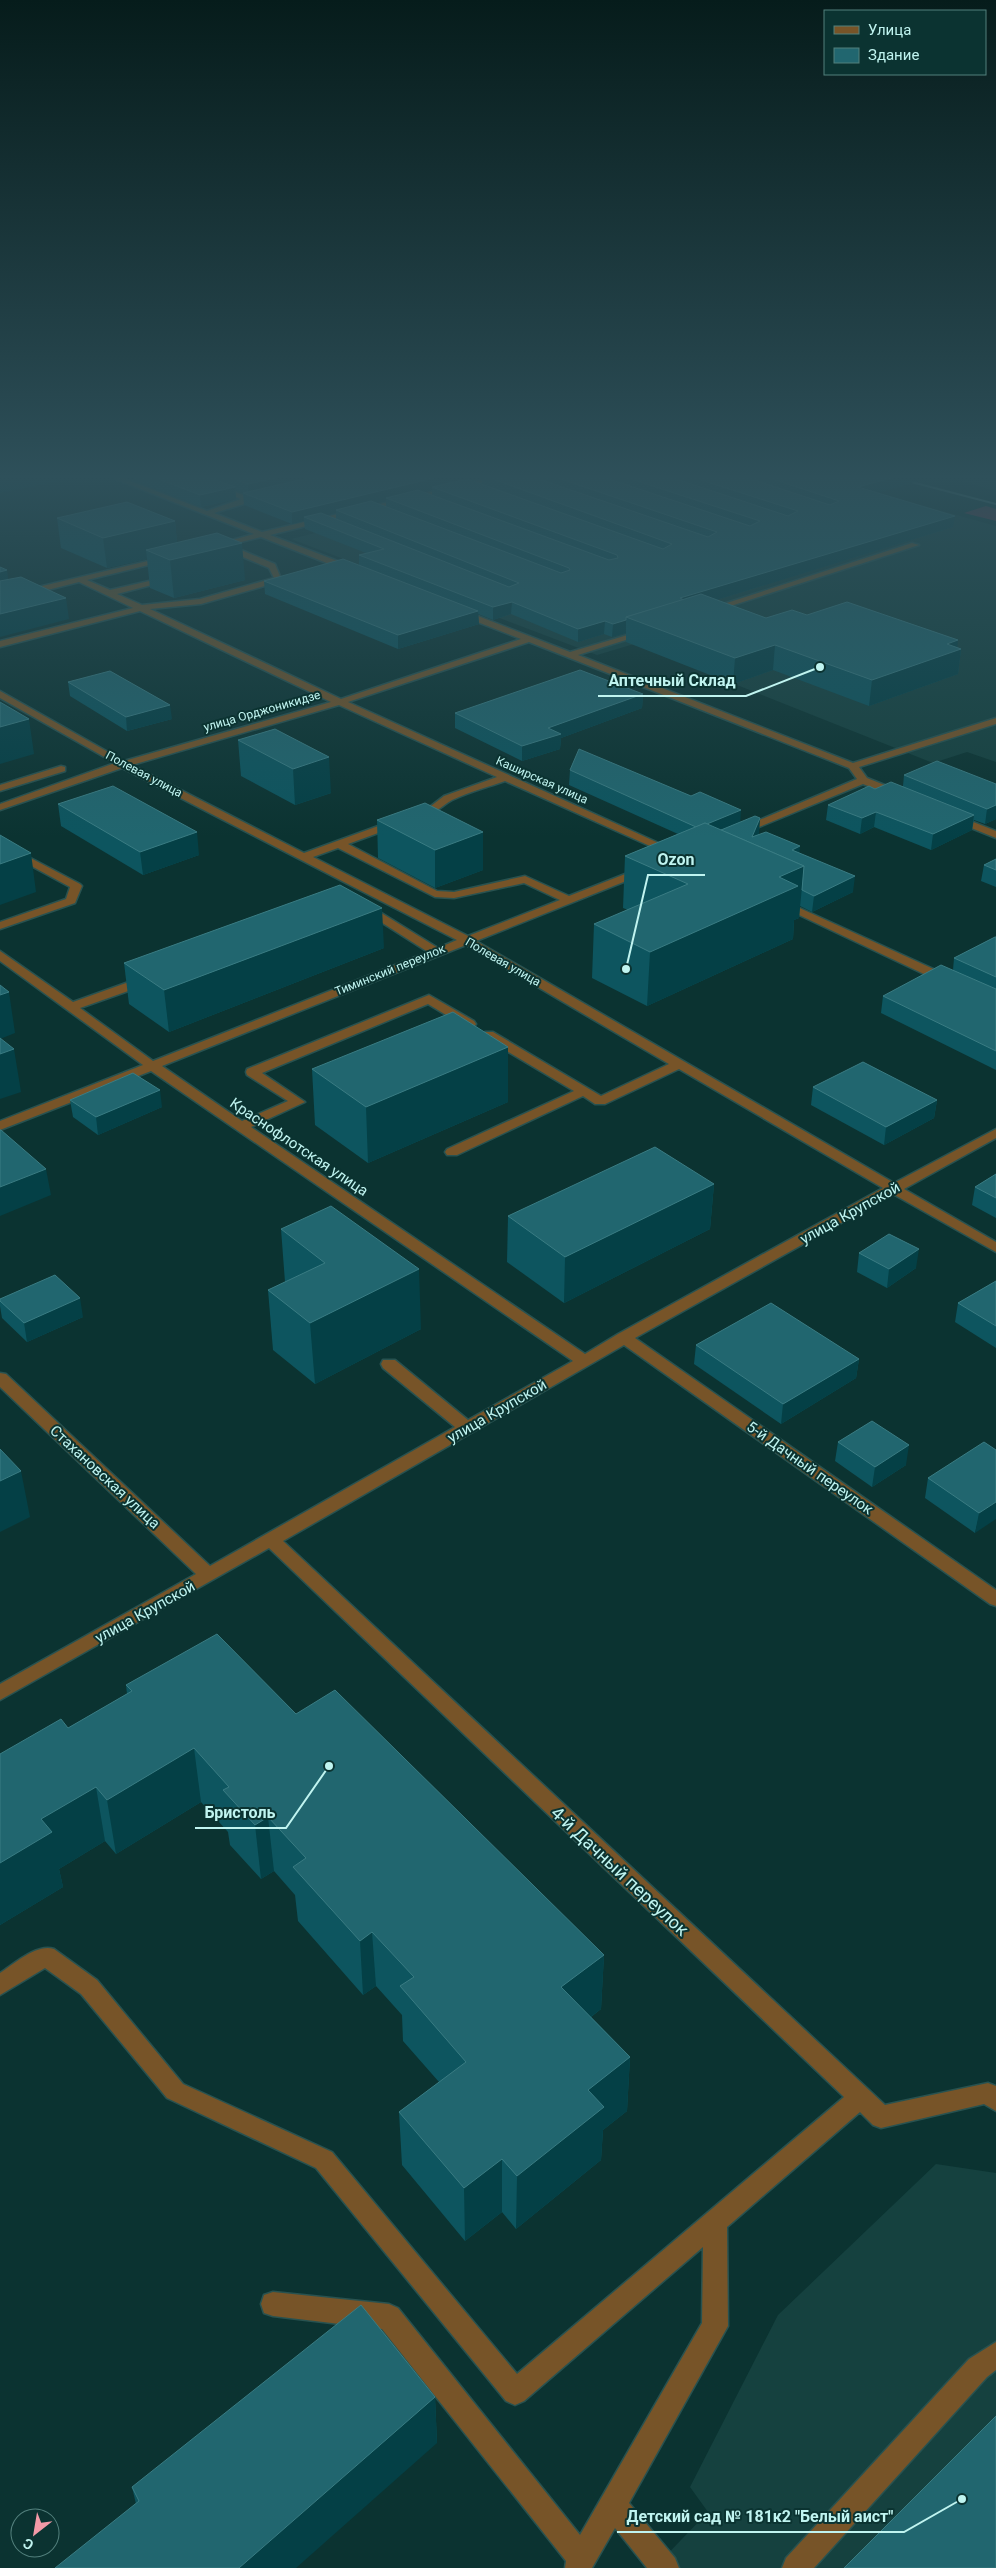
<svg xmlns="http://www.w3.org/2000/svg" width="996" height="2568" font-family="Roboto,sans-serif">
	<rect width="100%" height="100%" fill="#0b3331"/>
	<!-- built -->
	<g fill="#15413f">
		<path d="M538,478H825L996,526V762L967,752L933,763L634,644L597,655L291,539Z"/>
		<path d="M952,478H996V491L991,490Z"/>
		<path d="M936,2164L996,2173V2568H654L708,2512L690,2487L778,2315Z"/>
	</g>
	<!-- green -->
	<path fill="#902d44" d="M986,506L996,509V521L964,513Z"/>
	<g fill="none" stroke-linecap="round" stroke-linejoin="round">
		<defs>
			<g id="minor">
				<path d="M113,478H123L207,511L241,499L188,478H197L249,497L264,494V498L214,513L262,532L490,478H501L270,535L353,567V571H347L261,537L229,545L275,564L282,581L201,604L150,609L341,699L521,639L457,614V610L460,609L570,652L648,629V633L578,655L853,763L996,718V724L859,767L867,778L902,792V796H894L863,784L742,834L737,831L738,829L857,779L849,768L529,642L348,702L674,850V854L670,855L505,781C488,787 469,792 452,800C441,806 428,821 413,817V813L431,806L444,796L497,777L339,705L132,765L304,853L392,821H400V825L348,844L437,891L454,892L525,876L569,896L638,869H646V873L476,941L894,1183L996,1129V1138L904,1189L996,1242V1252L893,1194L635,1338L996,1590V1606L990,1604L624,1345L283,1541L885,2105L988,2083L996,2086V2111L984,2104L881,2128L873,2125L860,2112L727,2227L728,2326L629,2503L675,2558L679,2568H647L615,2528L592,2568H565L566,2561L382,2329L273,2316L264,2313L261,2304L264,2295L273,2292L389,2304L398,2308L580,2535L702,2323L703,2247L524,2401L515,2405L506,2401L316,2168L167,2098L81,1994L45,1968L0,1995V1973C14,1964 37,1943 54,1949L97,1980L183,2084L332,2152L517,2374L844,2097L269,1548L0,1700V1684L196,1574L0,1387V1373L6,1374L210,1566L455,1427L383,1368L381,1364L383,1360H395L468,1420L573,1361L151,1071L0,1130V1121L143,1065L0,961V951L73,1002L140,978H148V984L80,1008L153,1061L428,952L362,910V906H370L438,948L457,940L122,768L0,810V804L115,763L0,698V691L124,761L331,702L140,611L0,647V641L133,608L79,582L0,602V596L169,556V560L87,580L110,590L171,576V580L117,594L142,605L200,599L274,578L269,568L214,545L254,534ZM338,848L435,897L454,898L524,883L560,900L468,936L313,857ZM466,945L669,1064L601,1096L493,1032H485L483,1035L485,1038L574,1091L447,1149L445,1152L447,1155H457L583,1096L595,1104H605L679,1069L883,1188L618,1334L585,1354L251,1127L305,1102L262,1073L428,1004L466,1027H474L476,1024L474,1021L429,995L247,1069L246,1072L247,1075L288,1101L242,1121L162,1066Z"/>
				<path d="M912,543L919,545L712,612L705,610Z"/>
				<path d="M61,766L65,767V771L0,791V785Z"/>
				<path d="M953,814L996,831V838L949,819L948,817Z"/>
				<path d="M0,842L80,884L82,886L75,903L0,929V922L66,899L70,887L0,849Z"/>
				<path d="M782,900L951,977L953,980L951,983H943L778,905V901Z"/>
				<path d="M996,2342V2370L987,2377L814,2568H782L786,2558L969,2359Z"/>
			</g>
		</defs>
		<!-- minor casing -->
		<use href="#minor" stroke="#285250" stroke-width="3"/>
		<!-- minor -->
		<use href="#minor" fill="#775428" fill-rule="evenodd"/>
		<!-- rail -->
		<path stroke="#699794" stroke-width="2" d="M896,478L996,504"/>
	</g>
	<!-- wall -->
	<g fill="#0d555f" fill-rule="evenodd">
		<path d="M133,478H927L877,493L953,527L716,600L766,618L807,615L957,647L961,649L958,674L869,706L773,670L733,684L626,642V633L612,637L604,634L578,642L511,614L493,620L478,614L479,624L398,649L265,594L264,581L359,565V555L366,553L305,529L304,521L292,524L244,505L243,493H244L235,490L236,499L201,507L133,480ZM482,479V484L472,480H477ZM432,490V496L422,492ZM386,501V507L377,503ZM336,513V519L327,516Z"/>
		<path d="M57,518L175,521L177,543L245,580L174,598L150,588L147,559L107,568L61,548Z"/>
		<path d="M68,682L172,719L127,731L70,696Z"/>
		<path d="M643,694L642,708L561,738L560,749L522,761L455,728V713Z"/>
		<path d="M275,729L331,793L295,805L241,776L238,740Z"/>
		<path d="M570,770L740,822L760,818L758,835L800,853L853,892L812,912L800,906L799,918L794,920L793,939L647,1006L592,978L594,924L628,910L623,908L625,856L678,834L569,785Z"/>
		<path d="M904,775L996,784V819L985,824L974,820L972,830L931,850L874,827L860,834L826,820L828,805L875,789L903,786Z"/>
		<path d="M58,804L199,855L143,875L61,826Z"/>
		<path d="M377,820L483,870L435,888L378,858Z"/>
		<path d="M996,859V887L981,881L984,865Z"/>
		<path d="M996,937V1070L881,1013L883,996L953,970L954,958Z"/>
		<path d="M384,948L169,1032L129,1004L124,963Z"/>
		<path d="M508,1047V1102L368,1163L315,1125L312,1069Z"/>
		<path d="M813,1087L937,1100L934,1118L884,1145L811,1105Z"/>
		<path d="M70,1100L162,1107L98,1135L73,1117Z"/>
		<path d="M996,1174V1218L972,1205L975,1187Z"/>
		<path d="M714,1184L710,1229L564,1303L507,1262L508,1216Z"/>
		<path d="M281,1229L421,1329L315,1384L273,1350L268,1290L285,1282Z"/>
		<path d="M859,1253L916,1268L887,1288L857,1272Z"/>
		<path d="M996,1281V1348L955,1322L958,1303Z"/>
		<path d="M0,1299L83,1317L27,1342L2,1318L0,1306Z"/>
		<path d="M696,1345L859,1359L856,1378L781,1424L694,1364Z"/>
		<path d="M838,1442L906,1465L872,1487L835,1461Z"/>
		<path d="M996,1450L975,1533L925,1498L928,1478Z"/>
		<path d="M126,1685L296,1714L604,1955L601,2009L591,2017L630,2057L627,2111L603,2130L601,2160L516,2229L502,2212L465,2241L402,2165L399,2112L439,2082L403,2041L402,2015L376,1986L363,1995L298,1921L295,1895L274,1871L261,1879L230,1845L228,1832L201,1802L116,1854L105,1841L59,1869L63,1887L0,1925V1754L68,1728L127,1694Z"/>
		<path d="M435,2397L437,2443L136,2504L132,2487Z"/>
	</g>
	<!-- shaded-wall -->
	<g fill="#044046">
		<path d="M0,478H74L0,493Z"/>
		<path d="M275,478H326L249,495L248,484Z"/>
		<path d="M434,478H482V479L432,487V490L391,500L386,498V501L341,512L336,510V513L310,520L304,517V521L292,524V512Z"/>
		<path d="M891,478H927L857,499L858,487Z"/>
		<path d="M235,487L236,499L201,507L200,495Z"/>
		<path d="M955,516L953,527L687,609L680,598Z"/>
		<path d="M175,521L178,552L146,550L147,559L107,568L103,538Z"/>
		<path d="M242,543L245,580L174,598L170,560Z"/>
		<path d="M7,570L10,592L0,594V572Z"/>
		<path d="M66,598L69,619L0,637V614Z"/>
		<path d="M512,602L511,614L493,620V607Z"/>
		<path d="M478,611L479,624L398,649V635Z"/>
		<path d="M626,620V633L612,637L613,624Z"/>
		<path d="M605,621L604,634L578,642V629Z"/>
		<path d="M958,640L957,650L961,649L958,674L869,706L872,680L947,644Z"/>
		<path d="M775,645L773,670L733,684L735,658Z"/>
		<path d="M643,694L642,708L561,738L560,749L522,761V746L548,728Z"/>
		<path d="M170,705L172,719L127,731L126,717Z"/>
		<path d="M29,719L34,754L0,764V727Z"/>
		<path d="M329,757L331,793L295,805L293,769Z"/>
		<path d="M996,805V819L985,824L987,809Z"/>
		<path d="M741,810L740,826L716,835L698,827Z"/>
		<path d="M876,812L874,827L860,834L862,818Z"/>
		<path d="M974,815L972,830L931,850L933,834Z"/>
		<path d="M760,818L759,834L751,853L752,837Z"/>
		<path d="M197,832L199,855L143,875L140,852Z"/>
		<path d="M483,832V870L435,888V850Z"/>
		<path d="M800,846L799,862L792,850Z"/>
		<path d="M31,853L36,892L0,905V864Z"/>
		<path d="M804,866L799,918L794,920L793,939L647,1006L650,952L779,877Z"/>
		<path d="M855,876L853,892L812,912L814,896Z"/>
		<path d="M382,908L384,948L169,1032L164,990Z"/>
		<path d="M9,992L15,1033L0,1039V995Z"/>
		<path d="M508,1047V1102L368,1163L366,1107Z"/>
		<path d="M14,1049L21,1092L0,1099V1054Z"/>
		<path d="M160,1090L162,1107L98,1135L96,1117Z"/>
		<path d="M937,1100L934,1118L884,1145L886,1127Z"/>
		<path d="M46,1169L51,1195L0,1216V1187Z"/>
		<path d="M714,1184L710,1229L564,1303L565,1257Z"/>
		<path d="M919,1249L916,1268L887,1288L889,1269Z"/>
		<path d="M419,1269L421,1329L315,1384L310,1323Z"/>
		<path d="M80,1298L83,1317L27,1342L24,1323Z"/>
		<path d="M859,1359L856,1378L781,1424L783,1404Z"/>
		<path d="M909,1445L906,1465L872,1487L875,1467Z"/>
		<path d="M21,1471L30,1517L0,1532V1481Z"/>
		<path d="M996,1502V1519L975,1533L979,1513Z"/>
		<path d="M194,1748L201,1802L116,1854L107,1800Z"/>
		<path d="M96,1787L105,1841L59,1869L63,1887L0,1925V1863L41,1819Z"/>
		<path d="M268,1817L274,1871L261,1879L255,1825Z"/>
		<path d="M372,1932L376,1986L363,1995L360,1941Z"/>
		<path d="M604,1955L601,2009L559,2041L561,1987Z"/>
		<path d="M630,2057L627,2111L603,2130L601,2160L516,2229L517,2176L588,2090Z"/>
		<path d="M502,2159V2212L465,2241L464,2188Z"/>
		<path d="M435,2397L437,2443L296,2568H239Z"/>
	</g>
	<!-- building -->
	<g fill="#21666f" stroke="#3a7c83">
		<path d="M156,478H210L235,487L200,495Z"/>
		<path d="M232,478H275L248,484Z"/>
		<path d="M308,478H434L292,512L243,493Z"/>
		<path d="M490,478H536L708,537L717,532L558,478H606L750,526L760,521L628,478H673L788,516L798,511L695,478H748L830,505L839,501L770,478H891L858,487L955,516L680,598L684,600L626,617V620L613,624L605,621L578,629L512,602L493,607L359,555L384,549L304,517L321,513L509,587L519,583L336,510L371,501L561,573L570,570L569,568L386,498L418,490L609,560L618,558L617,555L432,487L467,479L663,549L672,544Z"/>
		<path d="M127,502L175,521L103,538L57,518Z"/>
		<path d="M217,533L242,543L170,560L146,550Z"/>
		<path d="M343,559L478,611L398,635L264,581Z"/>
		<path d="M0,567L7,570L0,572Z"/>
		<path d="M21,577L66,598L0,614V581Z"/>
		<path d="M701,594L766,618L792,610L807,615L847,602L958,640L947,644L961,649L872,680L775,645L735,658L626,617Z"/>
		<path d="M580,670L643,694L548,728L561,734L522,746L455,713Z"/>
		<path d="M110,671L170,705L126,717L68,682Z"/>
		<path d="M0,702L29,719L0,727Z"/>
		<path d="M275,729L329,757L293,769L238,740Z"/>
		<path d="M579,749L691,796L700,792L741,810L707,824L705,823L696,827L570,770Z"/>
		<path d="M937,761L996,784V805L987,809L904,775Z"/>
		<path d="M891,782L974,815L933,834L876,812L862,818L828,805L869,786L875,789Z"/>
		<path d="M113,786L197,832L140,852L58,804Z"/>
		<path d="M425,803L483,832L435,850L377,820Z"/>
		<path d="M755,816L760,818L752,837L766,832L800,846L792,850L855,876L814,896L802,890L804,866L721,830Z"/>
		<path d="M705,823L804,866L779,877L798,886L650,952L594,924L688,884L625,856Z"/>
		<path d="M0,835L31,853L0,864Z"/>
		<path d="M996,859V870L984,865Z"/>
		<path d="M340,885L382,908L164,990L124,963Z"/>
		<path d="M995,937H996V977L954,958Z"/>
		<path d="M941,965L996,989V1051L883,996Z"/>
		<path d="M0,985L9,992L0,995Z"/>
		<path d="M453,1012L508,1047L366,1107L312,1069Z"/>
		<path d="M0,1038L14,1049L0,1054Z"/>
		<path d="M863,1062L937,1100L886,1127L813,1087Z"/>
		<path d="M133,1073L160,1090L96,1117L70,1100Z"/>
		<path d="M0,1130H1L46,1169L0,1187Z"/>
		<path d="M655,1147L714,1184L565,1257L508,1216Z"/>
		<path d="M996,1174V1198L975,1187Z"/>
		<path d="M331,1206L419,1269L310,1323L268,1290L325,1263L281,1229Z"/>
		<path d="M889,1234L919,1249L889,1269L859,1253Z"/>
		<path d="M55,1275L80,1298L24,1323L0,1301V1299Z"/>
		<path d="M996,1281V1326L958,1303Z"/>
		<path d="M771,1303L859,1359L783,1404L696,1345Z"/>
		<path d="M872,1421L909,1445L875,1467L838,1442Z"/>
		<path d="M984,1442L996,1450V1502L979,1513L928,1478Z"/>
		<path d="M0,1449L21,1471L0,1481Z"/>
		<path d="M217,1634L296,1714L335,1690L604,1955L561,1987L630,2057L588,2090L604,2107L517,2176L502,2159L464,2188L399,2112L466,2062L400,1986L414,1977L372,1932L360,1941L293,1867L306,1858L268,1817L255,1825L223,1790L229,1787L194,1748L107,1800L96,1787L41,1819L52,1832L0,1863V1754L61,1719L68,1728L132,1691L126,1685Z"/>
		<path d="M361,2305L435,2397L239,2568H55L139,2501L132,2487Z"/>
		<path d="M996,2416V2568H844Z"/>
	</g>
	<!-- sky -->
	<linearGradient id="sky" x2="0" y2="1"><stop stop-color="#061c1b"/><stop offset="0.57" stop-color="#2e505a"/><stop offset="1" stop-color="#2e505a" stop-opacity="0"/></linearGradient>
	<rect width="996" height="837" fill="url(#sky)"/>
	<g text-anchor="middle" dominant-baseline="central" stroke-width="4" stroke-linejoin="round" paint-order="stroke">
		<!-- far-street labels -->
		<g font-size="12" fill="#c0f4f0" stroke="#0b3331">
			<text transform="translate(262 711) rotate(-16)">улица Орджоникидзе</text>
			<text transform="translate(144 774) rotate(28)">Полевая улица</text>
			<text transform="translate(542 780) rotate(24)">Каширская улица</text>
			<text transform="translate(503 962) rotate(30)">Полевая улица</text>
			<text transform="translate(390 970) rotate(-22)">Тиминский переулок</text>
		</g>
		<!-- street labels -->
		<g font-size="15" fill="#c0f4f0" stroke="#0b3331">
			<text transform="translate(299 1147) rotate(34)">Краснофлотская улица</text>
			<text transform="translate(850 1213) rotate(-29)">улица Крупской</text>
			<text transform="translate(497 1411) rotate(-30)">улица Крупской</text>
			<text transform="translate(810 1468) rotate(35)">5-й Дачный переулок</text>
			<text transform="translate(105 1477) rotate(43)">Стахановская улица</text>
			<text transform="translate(145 1612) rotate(-29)">улица Крупской</text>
		</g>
		<!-- near-street labels -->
		<g font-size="18" fill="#c0f4f0" stroke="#0b3331">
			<text transform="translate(620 1871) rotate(43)">4-й Дачный переулок</text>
		</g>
	</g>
	<!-- callouts -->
	<path fill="none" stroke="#c0f4f0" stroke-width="2" d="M820 667L746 696H598M626 969L648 875H705M329 1766L286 1828H195M962 2499L904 2532H617"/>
	<g fill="#c0f4f0" stroke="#0b3331" stroke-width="2">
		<circle cx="820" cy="667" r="5"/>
		<circle cx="626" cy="969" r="5"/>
		<circle cx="329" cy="1766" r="5"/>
		<circle cx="962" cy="2499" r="5"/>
	</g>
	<g font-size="16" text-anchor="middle" font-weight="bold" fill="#c0f4f0" stroke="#0b3331" stroke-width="4" stroke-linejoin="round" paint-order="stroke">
		<text x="672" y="686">Аптечный Склад</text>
		<text x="676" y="865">Ozon</text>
		<text x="240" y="1818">Бристоль</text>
		<text x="760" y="2522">Детский сад № 181к2 "Белый аист"</text>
	</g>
	<!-- legend -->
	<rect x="824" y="10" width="162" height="65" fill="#0b3331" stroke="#53807d"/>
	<rect x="834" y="26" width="25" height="8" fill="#775428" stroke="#53807d"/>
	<text x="868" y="35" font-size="15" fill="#c0f4f0">Улица</text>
	<rect x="834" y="48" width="25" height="15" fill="#21666f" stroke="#53807d"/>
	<text x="868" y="60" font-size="15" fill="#c0f4f0">Здание</text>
	<!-- north arrow -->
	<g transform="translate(35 2533) rotate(211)"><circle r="24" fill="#0b3331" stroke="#53807d"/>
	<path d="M0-4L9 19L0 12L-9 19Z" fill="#f39aa7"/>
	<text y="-8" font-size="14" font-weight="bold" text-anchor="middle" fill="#c0f4f0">С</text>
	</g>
</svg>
